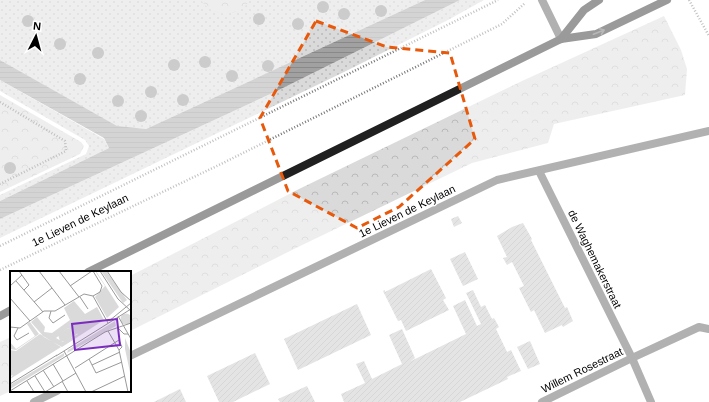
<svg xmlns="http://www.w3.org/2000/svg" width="709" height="402" font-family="Helvetica,sans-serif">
	<defs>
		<pattern id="grass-dots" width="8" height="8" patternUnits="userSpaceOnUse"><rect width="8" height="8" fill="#dadada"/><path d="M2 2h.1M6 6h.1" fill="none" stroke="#b9b9b9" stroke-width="1.8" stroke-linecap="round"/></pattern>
		<pattern id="forest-crowns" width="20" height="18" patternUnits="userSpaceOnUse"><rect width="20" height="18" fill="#dadada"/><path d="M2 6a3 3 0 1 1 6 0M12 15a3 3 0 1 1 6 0" fill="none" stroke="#b9b9b9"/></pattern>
		<pattern id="water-rules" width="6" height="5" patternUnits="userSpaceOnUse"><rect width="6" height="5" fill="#a1a1a1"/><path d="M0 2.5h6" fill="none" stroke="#898989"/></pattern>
		<pattern id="building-hatch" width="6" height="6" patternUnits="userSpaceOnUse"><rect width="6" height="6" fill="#c3c3c3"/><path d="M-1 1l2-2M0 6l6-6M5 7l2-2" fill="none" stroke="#a6a6a6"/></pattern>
	</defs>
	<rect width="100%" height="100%" fill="#fff"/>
	<!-- grass -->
	<g fill="url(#grass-dots)">
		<path d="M0,0H425L146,129L117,127L0,60Z"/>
		<path d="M460,0H484L448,20L344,72L0,238V219L279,90Z"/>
		<path d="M0,80L104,139L109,148L0,201V195L86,154L89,146L85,140L0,91Z"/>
	</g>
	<!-- forest -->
	<g fill="url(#forest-crowns)">
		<path d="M201,0H250C238,18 213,18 201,0Z"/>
		<path d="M664,16L681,50L687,69L685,95L554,124L548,143L472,163L294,249L130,331V276L299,189L522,81Z"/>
		<path d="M0,95L81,142L84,146L80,154L0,192Z"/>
		<path d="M11,337V391L0,396V342Z"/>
	</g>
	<!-- water -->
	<path fill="url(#water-rules)" d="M425,0H460L279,90L0,219V201L109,148L104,138L0,80V60L117,126L146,129Z"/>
	<!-- building -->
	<g fill="url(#building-hatch)">
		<path d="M458,216L462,223L454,227L451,219Z"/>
		<path d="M523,223L532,239L531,240L565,308L567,307L573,321L563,327L562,325L545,333L534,310L531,312L519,288L524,286L512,262L507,265L503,258L507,257L497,236L512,227Z"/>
		<path d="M465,252L478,279L463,286L450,259Z"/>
		<path d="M431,269L446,298L443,300L449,310L406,331L401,320L398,321L383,291L385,290V292Z"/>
		<path d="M473,290L481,307L485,305L492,319L494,318L499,327L496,329L507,352L511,350L521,371L507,377L508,379L460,402H344L341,394L365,383L356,364L364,361L372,379L402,364L389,335L402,329L415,358L411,361L466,334L453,306L465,300L477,326L481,324L466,293Z"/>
		<path d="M357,304L371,335L298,370L284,339Z"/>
		<path d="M530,341L540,364L528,369L517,347Z"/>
		<path d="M255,353L270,384L233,402H219L207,376Z"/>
		<path d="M307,386L315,402H280L278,399Z"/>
		<path d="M180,389L186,402H154Z"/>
	</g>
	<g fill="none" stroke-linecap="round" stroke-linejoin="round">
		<!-- path -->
		<g stroke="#757575" stroke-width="2.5" stroke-dasharray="1 2" stroke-linecap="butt">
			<path d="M689,0L709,36"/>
			<path d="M0,102L65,141L66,151L0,184"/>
			<path d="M0,246L498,0"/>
			<path d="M0,270L221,164L502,24L525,3"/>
		</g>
		<!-- minor -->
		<g stroke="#535353" stroke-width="8">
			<path d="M542,0L561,39"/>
			<path d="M539,171L632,358L651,402"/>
			<path d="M130,356L497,180L709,131"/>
			<path d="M34,402L57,391"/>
			<path d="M542,402L632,358L699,327L709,329"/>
		</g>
		<!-- secondary -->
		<g stroke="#202020" stroke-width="8">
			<path d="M561,39L584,10L599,0"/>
			<path d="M88,272L561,39L596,34L667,0"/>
			<path d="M0,316L11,310"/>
		</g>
	</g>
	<!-- trees -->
	<g fill="#8e8e8e">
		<circle cx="323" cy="7" r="6"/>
		<circle cx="381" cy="11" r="6"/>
		<circle cx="344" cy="14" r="6"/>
		<circle cx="259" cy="19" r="6"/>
		<circle cx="28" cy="21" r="6"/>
		<circle cx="298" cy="24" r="6"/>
		<circle cx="60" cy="44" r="6"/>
		<circle cx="98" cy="53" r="6"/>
		<circle cx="205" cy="62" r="6"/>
		<circle cx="174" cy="65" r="6"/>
		<circle cx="268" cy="66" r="6"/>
		<circle cx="232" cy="76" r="6"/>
		<circle cx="80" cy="79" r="6"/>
		<circle cx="151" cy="92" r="6"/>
		<circle cx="183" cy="100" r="6"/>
		<circle cx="118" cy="101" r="6"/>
		<circle cx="141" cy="116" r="6"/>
		<circle cx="10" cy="168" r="6"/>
	</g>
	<!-- one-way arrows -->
	<defs><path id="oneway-shaft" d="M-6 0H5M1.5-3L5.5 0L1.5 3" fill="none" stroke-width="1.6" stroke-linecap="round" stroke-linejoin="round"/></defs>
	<use stroke="#636363" href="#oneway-shaft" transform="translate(599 32) rotate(-21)"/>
	<!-- marked area -->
	<path d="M0 0H709V402H0ZM316,21L387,47L450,53L475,139L399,207L357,228L288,191L260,118Z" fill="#fff" fill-opacity=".55" fill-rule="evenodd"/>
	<path fill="none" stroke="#e8590c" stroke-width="3" stroke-dasharray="8 5" stroke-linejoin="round" d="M316,21L387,47L450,53L475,139L399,207L357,228L288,191L260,118Z"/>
	<g text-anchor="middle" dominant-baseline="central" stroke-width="3" stroke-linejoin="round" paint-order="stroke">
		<!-- street labels -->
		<g font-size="11" fill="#000" stroke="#fff">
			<text transform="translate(407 211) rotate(-26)">1e Lieven de Keylaan</text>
			<text transform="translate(80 220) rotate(-26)">1e Lieven de Keylaan</text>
			<text transform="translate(595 259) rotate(64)">de Waghemakerstraat</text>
			<text transform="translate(582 370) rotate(-26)">Willem Rosestraat</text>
		</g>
	</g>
	<!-- overview -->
	<g transform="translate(10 271)">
		<rect width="121" height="121" fill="#fff"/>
		<path d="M85,0H86L109,36L97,47L85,26L95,15ZM91,0H96L117,29L113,32ZM64,30L75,43L87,36L94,49L52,76L34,66L21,51L27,46L35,56L34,61L42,62L60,49L54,37ZM58,57L68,63L53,71L46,67ZM110.5 48a5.5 5.5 0 1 1 11 0a5.5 5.5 0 1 1-11 0ZM30,63L51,76L0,108L3,104L0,105V79L6,80ZM115,67L121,82V106L115,78Z" fill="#dadada" fill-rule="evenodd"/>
		<path d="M105,50L106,55L57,82L58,79ZM20,51L29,63L6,79L0,78V71L6,78L25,65L17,53ZM58,57L68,62L55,71L50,70L48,64ZM54,82V85L0,118V114Z" fill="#dadada"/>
		<path fill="none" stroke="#999" stroke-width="1" d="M9,0L19,14L14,19M29,0L55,34M49,0L69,26M83,0L92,15L90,21L83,25M90,0L108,28L121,40M97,0L111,21L121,30M6,10L33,41M0,15L12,4M60,15L82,0M83,25L98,52M70,26L78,38M0,27L20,50M24,31L42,17M41,40L39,47L43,52L55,44M108,45L121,68M99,50L121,32M0,56L10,57L34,40H45L74,23L83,25M8,57L4,65L7,69L19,62M108,57L114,63H118M98,60L109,79L118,121M54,80L76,121M46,85L121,38M79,88L86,102L112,91M43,93L53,110M82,94L110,81M65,97L109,69L112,76L109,79M33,99L44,116M25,105L35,121M17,110L24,121M52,110L58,121M0,113L47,84M0,120L95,61L121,52M35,121L66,102M81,121L115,105"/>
		<path fill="#7b2cbf" fill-opacity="0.15" stroke="#7b2cbf" stroke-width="2" d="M107,48L110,74L65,79L62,53Z"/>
		<rect width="121" height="121" fill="none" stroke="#000" stroke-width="2"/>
	</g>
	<!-- north arrow -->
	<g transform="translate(36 36) rotate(6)" stroke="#ffffff" stroke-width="3" paint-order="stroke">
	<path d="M0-3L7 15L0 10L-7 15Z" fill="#000000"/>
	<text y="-6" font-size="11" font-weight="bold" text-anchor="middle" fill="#000000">N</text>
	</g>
</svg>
